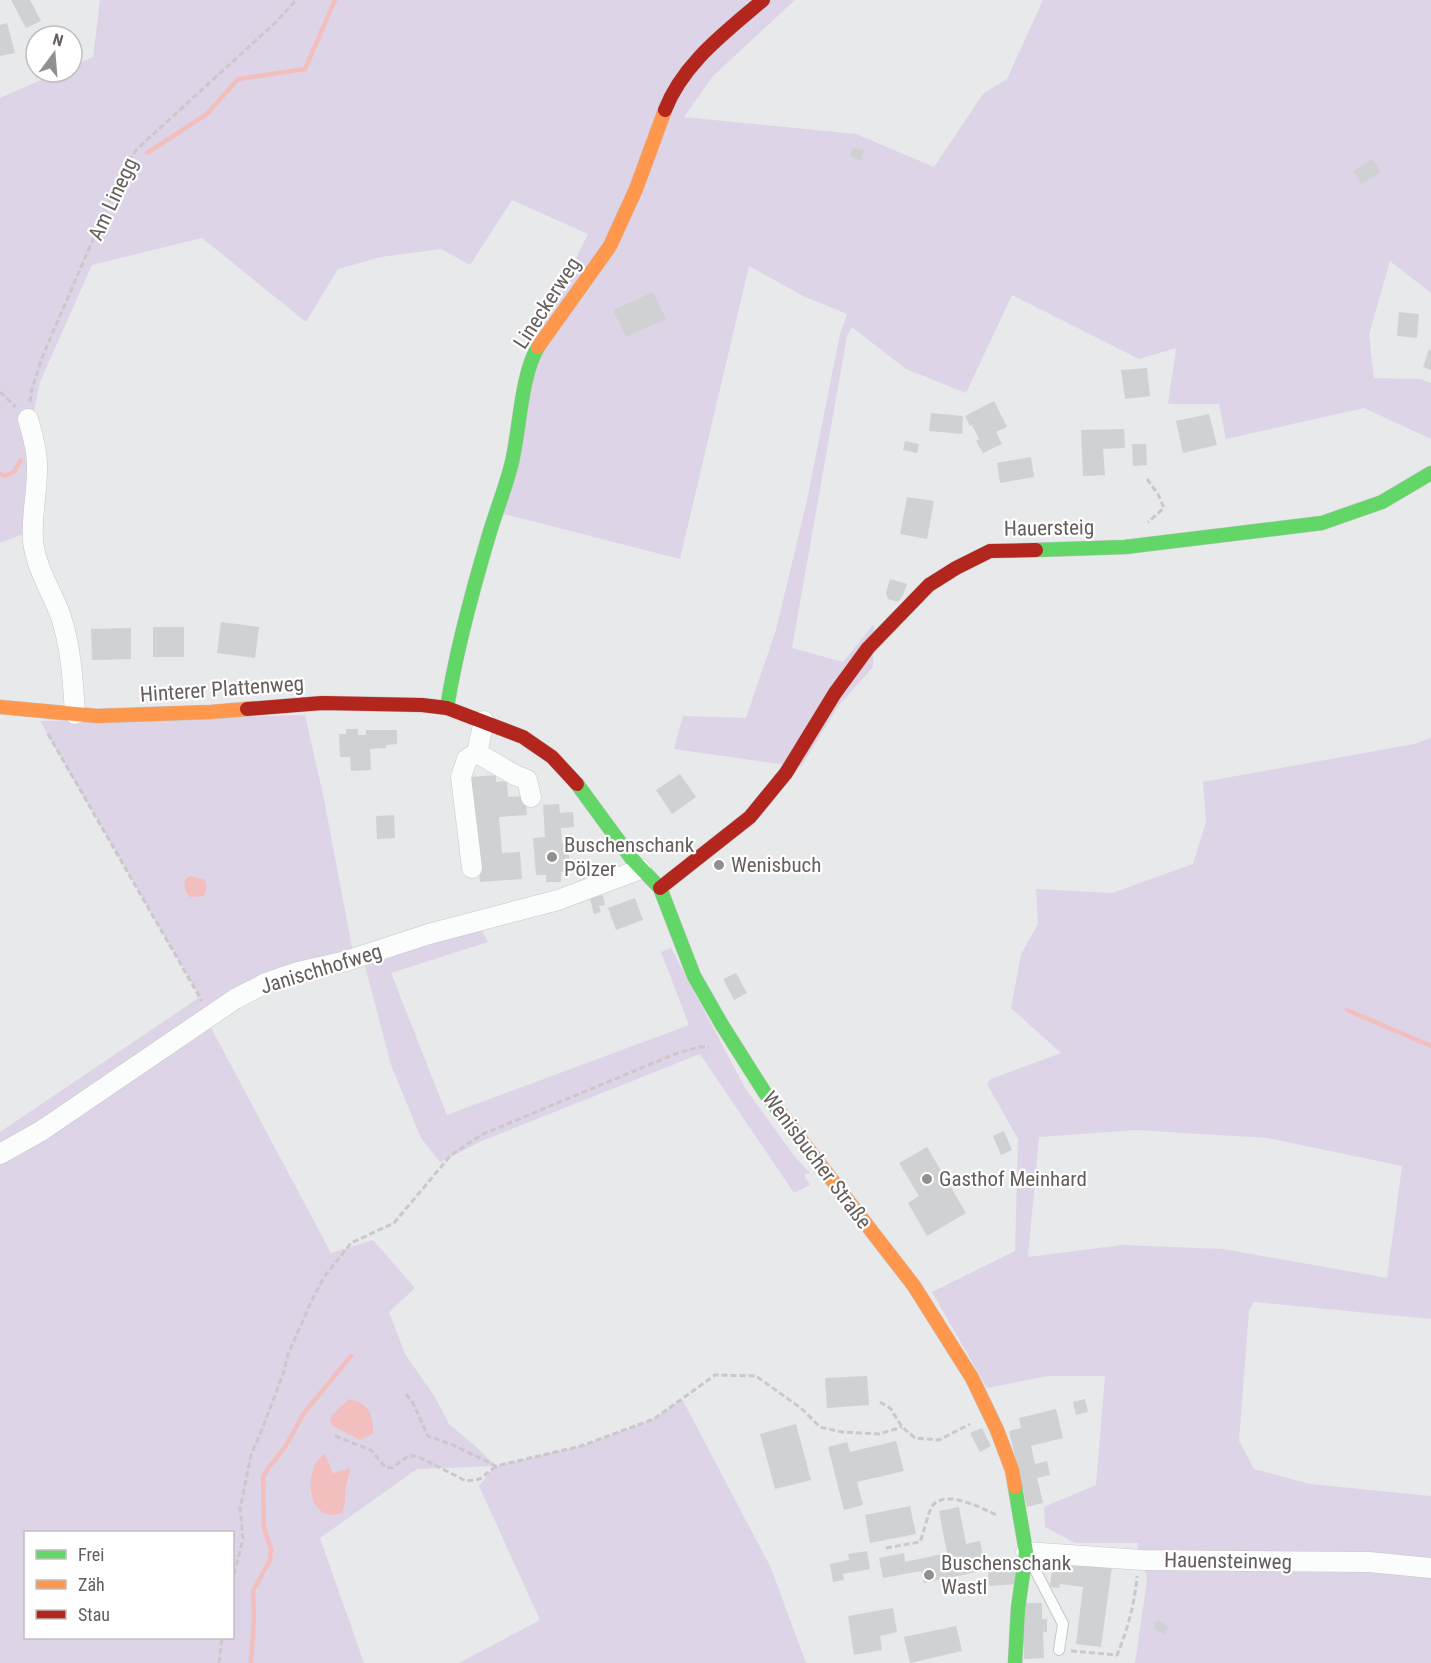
<svg xmlns="http://www.w3.org/2000/svg" width="1431" height="1663" font-family="'Roboto Condensed',sans-serif">
	<rect width="100%" height="100%" fill="#e7e9eb"/>
	<!-- green -->
	<g fill="#ded4e7" fill-rule="evenodd">
		<path d="M100,0H795L713,76L684,117L856,134L934,167L983,94L1007,79L1043,0H1431V293L1390,261L1369,335L1374,378L1420,379L1431,383V439L1364,408L1226,439L1219,404H1168L1176,348L1139,359L1012,295L966,393L906,369L852,327L847,336L792,648L843,662L874,624L873,667L839,705L801,767L674,749L683,716L746,718L776,630L807,500L840,334L847,314L803,296L749,266L680,559L496,512L521,370L588,234L512,200L470,265L441,249L381,257L338,269L306,322L202,238L92,265L40,382L27,445L32,474L26,533L0,543V98L59,72H72V66L93,57Z"/>
		<path d="M305,715L324,799L353,953L477,921L488,942L391,973L447,1115L689,1025L661,952L671,948L745,1088L795,1157L810,1173L804,1175L810,1185L794,1193L700,1054L482,1141L440,1162L421,1138L391,1065L365,966L269,986L209,1024L331,1253L373,1240L415,1288L389,1312L405,1354L435,1397L449,1424L473,1444L496,1466L581,1446L654,1419L682,1399L771,1568L806,1663H459L540,1620L479,1486L495,1466L417,1469L320,1538L364,1663H0V1132L200,997L40,721ZM328,1464L333,1473L340,1472L349,1479L345,1490L325,1514L317,1507L310,1493ZM26,1532H232V1638H26Z"/>
		<path d="M1431,738V1319L1254,1302L1249,1311L1239,1441L1254,1469L1310,1484L1431,1496V1663H1135L1147,1580L1142,1560L1137,1559L1138,1543H1075L1045,1527L1044,1507L1096,1485L1105,1376H1048L987,1388L932,1292L1015,1251L1018,1139L987,1084L991,1079L1061,1053L1011,1008L1021,954L1038,924L1036,889L1112,893L1193,864L1206,822L1203,782L1414,744ZM1136,1130L1267,1138L1402,1166L1387,1278L1223,1249L1122,1245L1028,1257L1039,1137Z"/>
	</g>
	<!-- water -->
	<g fill="#f2bfbe">
		<path d="M191,876L205,880L207,887L204,896L190,897C184,891 183,886 186,878Z"/>
		<path d="M349,1399C369,1404 373,1413 373,1434L360,1440L333,1426L330,1419L333,1414Z"/>
		<path d="M325,1454L333,1473L350,1468C350,1477 346,1484 345,1493C345,1500 345,1505 342,1513C307,1526 301,1468 325,1454Z"/>
	</g>
	<g fill="none" stroke-linecap="round" stroke-linejoin="round">
		<!-- stream -->
		<g stroke="#f2bfbe" stroke-width="4.5">
			<path d="M147,153L207,114L238,79L305,69L335,0"/>
			<path d="M0,474L5,476L14,472L21,460"/>
			<path d="M1347,1010L1431,1046"/>
			<path d="M251,1663L254,1617L253,1591L270,1560L271,1549L264,1528L263,1477L269,1467L285,1447L304,1413L351,1356"/>
		</g>
	</g>
	<!-- building -->
	<g fill="#d0d1d2">
		<path d="M11,0H30L41,21L26,28Z"/>
		<path d="M7,23L15,53L0,56V25Z"/>
		<path d="M853,147L864,150L861,160L850,157Z"/>
		<path d="M1372,159L1381,172L1361,184L1353,171Z"/>
		<path d="M653,292L666,319L626,337L613,310Z"/>
		<path d="M1399,312L1419,314L1417,338L1397,336Z"/>
		<path d="M1429,349L1431,351V370L1423,367Z"/>
		<path d="M1147,368L1150,396L1125,399L1121,370Z"/>
		<path d="M994,401L1007,427L996,432L1002,444L983,453L976,441L979,439L972,425L970,426L965,416Z"/>
		<path d="M931,413L963,416L962,434L929,431Z"/>
		<path d="M1209,414L1217,445L1183,453L1176,421Z"/>
		<path d="M1124,429L1125,448L1103,449L1105,475L1083,476L1081,430Z"/>
		<path d="M905,441L919,444L917,453L903,450Z"/>
		<path d="M1132,444H1146L1147,465L1133,466Z"/>
		<path d="M1031,457L1034,477L1000,483L997,463Z"/>
		<path d="M907,497L934,501L927,539L900,534Z"/>
		<path d="M890,579L907,584L903,595L898,602L888,599L886,593Z"/>
		<path d="M221,622L259,627L255,658L217,653Z"/>
		<rect x="153" y="627" width="31" height="30"/>
		<path d="M131,628V659L92,660L91,629Z"/>
		<path d="M346,729H358V735H366V730H397V744L386,745V748L370,749L371,770L351,771L350,757H340L339,734H346Z"/>
		<path d="M680,774L696,797L672,814L656,790Z"/>
		<path d="M496,775V782L507,781L508,797L525,796L527,815L499,817L502,853L520,852L522,879L480,882L471,777Z"/>
		<path d="M559,804L560,813L573,812L574,827L561,828L562,843L568,842L570,871L561,872V882H546V875H536L533,838L545,837L543,805Z"/>
		<path d="M394,815L395,838L377,839L376,816Z"/>
		<path d="M603,895L605,905L599,906L601,912L594,914L590,899Z"/>
		<path d="M635,898L643,920L616,930L608,908Z"/>
		<path d="M736,973L747,993L734,1000L723,979Z"/>
		<path d="M1004,1131L1012,1150L1001,1155L993,1136Z"/>
		<path d="M927,1147L966,1213L927,1236L908,1203L919,1196L899,1163Z"/>
		<path d="M867,1376L869,1405L827,1408L825,1378Z"/>
		<path d="M1085,1399L1088,1412L1076,1415L1073,1402Z"/>
		<path d="M1056,1409L1063,1438L1031,1446L1035,1464L1047,1461L1050,1475L1037,1478L1043,1503L1027,1507L1009,1431L1021,1428L1019,1418Z"/>
		<path d="M796,1424L811,1480L775,1489L760,1434Z"/>
		<path d="M982,1428L991,1446L980,1452L970,1433Z"/>
		<path d="M896,1441L904,1471L857,1482L863,1505L844,1510L828,1447L847,1442L850,1452Z"/>
		<path d="M910,1506L916,1534L870,1543L865,1515Z"/>
		<path d="M959,1507L966,1544L980,1541L986,1570L924,1583L921,1571L883,1578L879,1558L904,1553L905,1562L947,1553L939,1511Z"/>
		<path d="M867,1551L870,1569L843,1574L844,1580L833,1582L830,1564L849,1560L848,1554Z"/>
		<path d="M1053,1559L1112,1566L1101,1647L1076,1644L1083,1587L1060,1584L1059,1588L1050,1587Z"/>
		<path d="M1017,1568L1019,1584L989,1586L988,1570Z"/>
		<path d="M1023,1603H1042V1619H1047V1632H1043L1044,1658L1024,1659Z"/>
		<path d="M893,1608L897,1632L880,1636L882,1650L854,1655L848,1616Z"/>
		<path d="M1157,1620L1168,1626L1164,1634L1153,1628Z"/>
		<path d="M956,1626L962,1651L910,1663L904,1637Z"/>
	</g>
	<g fill="none" stroke-linecap="round" stroke-linejoin="round">
		<defs>
			<path id="lane" d="M1031,1562L1063,1624L1059,1650"/>
			<g id="street">
				<path d="M28,419C32,434 37,448 37,464C38,490 31,515 33,541C36,568 51,590 60,614C71,646 73,680 75,714"/>
				<path d="M477,753L515,775L527,780L531,797"/>
				<path d="M472,868L461,777L467,759L477,753L484,721"/>
				<path d="M0,1154L41,1131L235,999L266,983L298,972L346,961L429,934L558,900L641,869"/>
				<path d="M1026,1552L1142,1560L1369,1562L1431,1568"/>
			</g>
			<g id="fast">
				<path d="M1036,550L1125,547L1322,523L1382,502L1431,473"/>
				<path d="M447,708C456,650 472,592 489,535C496,511 506,487 512,462C520,428 521,375 538,347"/>
				<path d="M577,784L632,859L660,888L694,976L722,1025L765,1093L781,1114"/>
				<path d="M1015,1487L1026,1552L1018,1608L1015,1663"/>
			</g>
			<g id="slow">
				<path d="M538,347L610,246L636,189L665,110"/>
				<path d="M0,707L97,716L211,712L247,709"/>
				<path d="M781,1114L914,1286L972,1378L997,1430L1012,1470L1015,1487"/>
			</g>
			<g id="jam">
				<path d="M665,110C683,63 726,32 763,0"/>
				<path d="M247,709L322,703L422,705L447,708L523,737L552,757L577,784"/>
				<path d="M660,888L750,817L786,773L835,693L868,648L929,585L956,568L990,551L1036,550"/>
			</g>
		</defs>
		<!-- lane casing -->
		<use href="#lane" stroke="#c7c7c8" stroke-width="12"/>
		<!-- street casing -->
		<use href="#street" stroke="#c7c7c8" stroke-width="21"/>
		<!-- fast casing -->
		<use href="#fast" stroke="#c6c5c5" stroke-width="15"/>
		<!-- slow casing -->
		<use href="#slow" stroke="#c6c5c5" stroke-width="15"/>
		<!-- jam casing -->
		<use href="#jam" stroke="#c6c5c5" stroke-width="15"/>
		<!-- path -->
		<g stroke="#ccc7cb" stroke-width="3" stroke-dasharray="6 3" stroke-linecap="butt">
			<path d="M0,392L16,407"/>
			<path d="M30,402L32,389L43,355L124,168L137,149L275,23L296,0"/>
			<path d="M1147,479L1158,494L1164,508L1148,522"/>
			<path d="M48,734L202,1001"/>
			<path d="M406,1394L413,1403L428,1436L453,1445L496,1466L581,1446L654,1419L715,1375L756,1376L802,1409L820,1427L842,1432L879,1434L902,1427"/>
			<path d="M880,1402L891,1409L902,1427L915,1438L939,1440L970,1424"/>
			<path d="M335,1436L371,1450L385,1467L392,1468L408,1456H417L466,1481L480,1479L496,1466"/>
			<path d="M886,1548L920,1542C924,1533 928,1511 933,1505C948,1489 982,1509 997,1515"/>
			<path d="M232,1583L243,1539L240,1509L251,1455L263,1427L284,1371L288,1354L312,1300L324,1277L351,1243L394,1223L451,1155L483,1134L675,1054L699,1047H709"/>
			<path d="M1071,1651L1117,1655C1127,1631 1135,1603 1137,1576"/>
			<path d="M219,1663L222,1638"/>
		</g>
		<!-- lane -->
		<use href="#lane" stroke="#fbfcfc" stroke-width="10"/>
		<!-- street -->
		<use href="#street" stroke="#fbfcfc" stroke-width="20"/>
		<!-- fast -->
		<use href="#fast" stroke="#63d668" stroke-width="14"/>
		<!-- slow -->
		<use href="#slow" stroke="#ff974d" stroke-width="14"/>
		<!-- jam -->
		<use href="#jam" stroke="#b3261e" stroke-width="14"/>
	</g>
	<!-- markers -->
	<g fill="#928f8e" stroke="#fff" stroke-width="2">
		<circle cx="552" cy="857" r="6"/>
		<circle cx="719" cy="865" r="6"/>
		<circle cx="927" cy="1179" r="6"/>
		<circle cx="929" cy="1575" r="6"/>
	</g>
	<g text-anchor="middle" dominant-baseline="central" stroke-width="4.5" stroke-linejoin="round" paint-order="stroke">
		<!-- street labels -->
		<g font-size="21" fill="#645e5c" stroke="#fff">
			<text transform="translate(113 199) rotate(-65)">Am Linegg</text>
			<text transform="translate(547 303) rotate(-57)">Lineckerweg</text>
			<text transform="translate(1049 528) rotate(-1)">Hauersteig</text>
			<text transform="translate(222 689) rotate(-4)">Hinterer Plattenweg</text>
			<text transform="translate(321 969) rotate(-17)">Janischhofweg</text>
			<text transform="translate(817 1160) rotate(53)">Wenisbucher Straße</text>
			<text transform="translate(1228 1561) rotate(1)">Hauensteinweg</text>
		</g>
		<!-- poi labels -->
		<g font-size="21" fill="#645e5c" stroke="#fff" text-anchor="start">
			<text x="564" y="845">Buschenschank<tspan x="564" dy="24">Pölzer</tspan></text>
			<text x="731" y="865">Wenisbuch</text>
			<text x="939" y="1179">Gasthof Meinhard</text>
			<text x="941" y="1563">Buschenschank<tspan x="941" dy="24">Wastl</tspan></text>
		</g>
	</g>
	<!-- legend -->
	<rect x="24" y="1531" width="210" height="108" fill="#ffffff" stroke="#c1bfbe" stroke-width="1.5"/>
	<rect x="36" y="1550" width="30" height="9" fill="#63d668" stroke="#c1bfbe" stroke-width="1.5"/>
	<text x="78" y="1561" font-size="18" fill="#645e5c">Frei</text>
	<rect x="36" y="1580" width="30" height="9" fill="#ff974d" stroke="#c1bfbe" stroke-width="1.5"/>
	<text x="78" y="1591" font-size="18" fill="#645e5c">Zäh</text>
	<rect x="36" y="1610" width="30" height="9" fill="#b3261e" stroke="#c1bfbe" stroke-width="1.5"/>
	<text x="78" y="1621" font-size="18" fill="#645e5c">Stau</text>
	<!-- north arrow -->
	<g transform="translate(54 54) rotate(16)"><circle r="28" fill="#ffffff" stroke="#c1bfbe" stroke-width="1.5"/>
	<path d="M0-4.5L10 22L0 15L-10 22Z" fill="#928f8e"/>
	<text y="-9" font-size="16" font-weight="bold" text-anchor="middle" fill="#645e5c">N</text>
	</g>
</svg>
